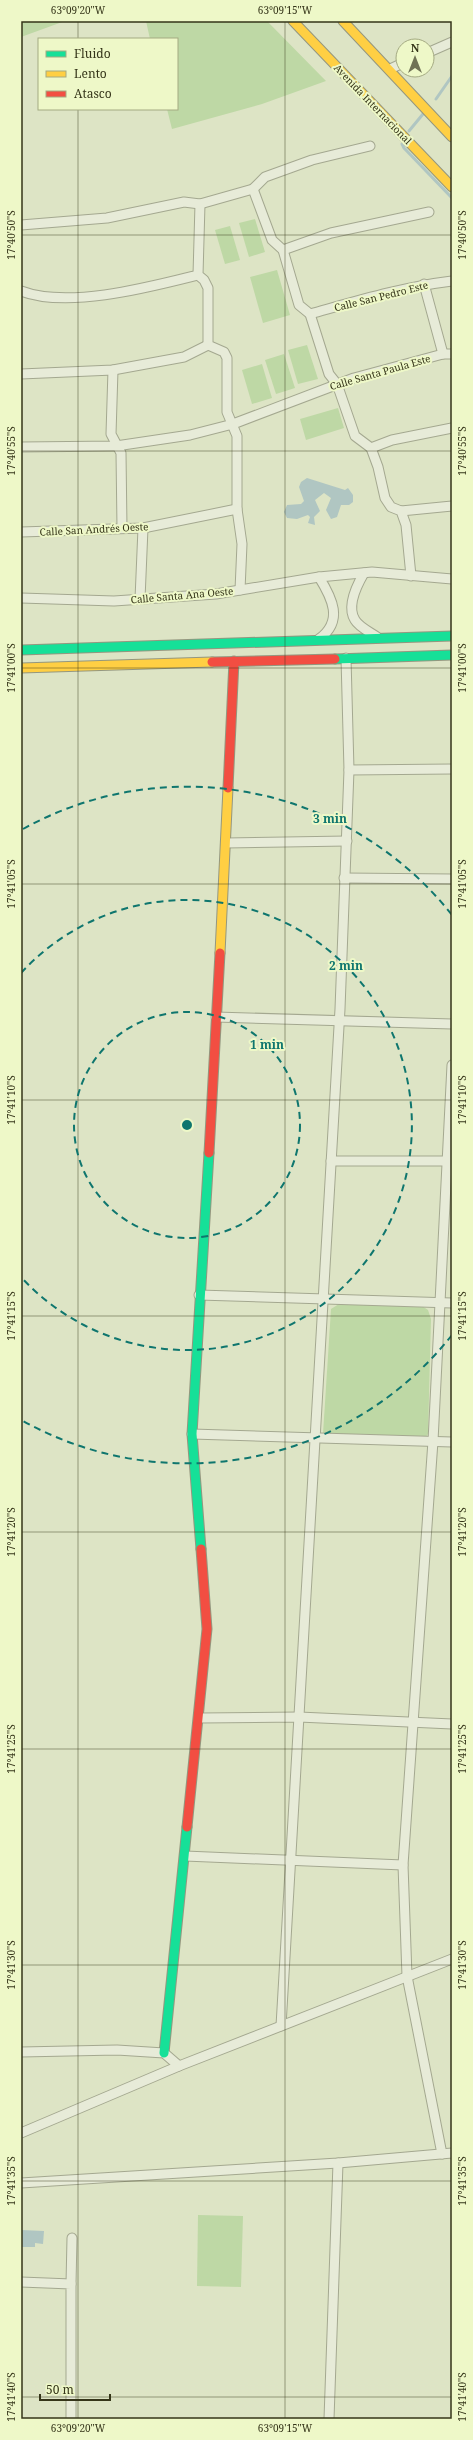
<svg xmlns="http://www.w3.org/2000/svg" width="473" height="2440" viewBox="0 0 473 2440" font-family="'Noto Serif',serif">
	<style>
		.green { fill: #bed8a5 }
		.water { fill: #b0c6c2 }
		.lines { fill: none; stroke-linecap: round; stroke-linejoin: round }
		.stream { stroke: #b0c6c2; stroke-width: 3 }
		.street-casing { stroke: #a4a890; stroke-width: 11 }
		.fast-casing { stroke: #94977f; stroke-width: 11 }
		.slow-casing { stroke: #94977f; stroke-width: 11 }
		.jam-casing { stroke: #94977f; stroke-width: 11 }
		.street { stroke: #e7ebd8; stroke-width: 9 }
		.fast { stroke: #16e098; stroke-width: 9 }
		.slow { stroke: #ffcf43; stroke-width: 9 }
		.jam { stroke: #f24e42; stroke-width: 9 }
		.ticks { fill: none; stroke: #353519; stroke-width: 1; stroke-opacity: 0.45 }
		.ring { fill: none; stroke: #0f766e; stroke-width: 2; stroke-dasharray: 7 5 }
		.labels { text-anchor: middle; stroke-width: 4; stroke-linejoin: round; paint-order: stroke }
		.street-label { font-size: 10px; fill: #353519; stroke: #eef8c8 }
		.centre { fill: #0f766e; stroke: #eef8c8; stroke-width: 2 }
		.ring-label { font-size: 12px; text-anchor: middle; font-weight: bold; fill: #0f766e; stroke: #eef8c8; stroke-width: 4; stroke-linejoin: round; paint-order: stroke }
		.neatline { fill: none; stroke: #353519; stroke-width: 1.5 }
		.ticks-label { font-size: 10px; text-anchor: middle; fill: #353519 }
	</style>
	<rect width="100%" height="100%" fill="#dde4c5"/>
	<!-- green -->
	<g class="green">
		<path d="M21 21H65L21 37Z"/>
		<path d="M146 21H267L326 81 262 104 172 129 167 109H177V39H150Z"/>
		<path d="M255 219 265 252 249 257 239 223Z"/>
		<path d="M230 226 240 260 225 264 215 230Z"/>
		<path d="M277 270 290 315 263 323 250 277Z"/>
		<path d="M307 345 318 379 298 384 288 350Z"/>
		<path d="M284 354 295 388 276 394 265 360Z"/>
		<path d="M262 364 272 398 252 404 242 370Z"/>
		<path d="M338 408 344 428 306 440 300 419Z"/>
		<path d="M339 1304 422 1306 428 1310 431 1319 428 1434 425 1438 323 1434 331 1309Z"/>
		<path d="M198 2215 243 2216 241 2287 197 2286Z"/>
	</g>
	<!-- water -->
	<g class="water">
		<path d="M307 478 345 490 348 488 353 495V502L349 505H341L337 517 331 519 326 510 331 498 324 493 315 500 320 511 314 517 315 525 308 523 310 517 308 515 297 519 287 518 284 512 287 505 301 504 304 501 299 487 301 482Z"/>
		<path d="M21 2230 44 2231 43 2244 35 2243V2247H21Z"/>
	</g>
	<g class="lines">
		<!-- stream -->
		<g class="stream">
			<path d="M436 99 452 76"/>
			<path d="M409 131 423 114"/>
			<path d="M402 144 404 148 452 198"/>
		</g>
		<!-- street casing -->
		<g class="street-casing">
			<g id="street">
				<path d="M427 53 452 42"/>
				<path d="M390 69 403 63"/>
				<path d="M253 189 272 240 283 250 299 305 310 314 329 374 337 384 355 436 371 448 378 467 385 498 391 507 401 511 406 525 411 576"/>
				<path d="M200 204 198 275 204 280 208 288V345L224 352 227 358V412L237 436V509L242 544 240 590"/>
				<path d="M21 225 107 218 184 202 200 204 253 189 265 177 312 160 370 146"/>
				<path d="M283 250 331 233 429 212"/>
				<path d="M424 284 443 354"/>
				<path d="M21 291C68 309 150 287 198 275"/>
				<path d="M310 314C357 301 403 287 452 281"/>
				<path d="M113 370 111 434 121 453 122 528"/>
				<path d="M21 374 113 370 184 357 208 345"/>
				<path d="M21 447 116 446 190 435 233 424 354 378 443 354H452"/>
				<path d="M371 448 392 440 452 428"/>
				<path d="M401 511 452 506"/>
				<path d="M21 532 143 528 237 509"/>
				<path d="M364 573C357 585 346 606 355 620 359 627 370 632 377 637"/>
				<path d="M319 577C332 598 344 621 319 639"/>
				<path d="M21 598 114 601 216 594 319 577 372 572 452 579"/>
				<path d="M140 599 143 528"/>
				<path d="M349 770 452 769"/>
				<path d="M226 843 347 841"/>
				<path d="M344 878 452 879"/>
				<path d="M216 1017 452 1024"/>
				<path d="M331 1161H451"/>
				<path d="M199 1295 452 1303"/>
				<path d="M192 1434 452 1442"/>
				<path d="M200 1718 299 1717 452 1724"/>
				<path d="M185 1856 403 1865"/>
				<path d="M281 2026 340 1009 349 770 346 658"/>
				<path d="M21 2052 117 2050 164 2053 179 2066"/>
				<path d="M21 2133 179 2066 452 1959"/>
				<path d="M442 2154 407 1976 403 1865 433 1441 452 1065"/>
				<path d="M21 2183 338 2163 452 2153"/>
				<path d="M21 2282 71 2284V2419"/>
				<path d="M71 2284 72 2238"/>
				<path d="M329 2419 338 2163"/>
			</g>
		</g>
		<!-- fast casing -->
		<g class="fast-casing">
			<g id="fast">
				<path d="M21 650 452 636"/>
				<path d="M335 659 452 655"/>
				<path d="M201 1549 192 1434 209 1153"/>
				<path d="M164 2053 187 1827"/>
			</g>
		</g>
		<!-- slow casing -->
		<g class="slow-casing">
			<g id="slow">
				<path d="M293 21 452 187"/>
				<path d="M343 21 452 137"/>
				<path d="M21 668 212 662"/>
				<path d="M220 953 228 788"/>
			</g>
		</g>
		<!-- jam casing -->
		<g class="jam-casing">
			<g id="jam">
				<path d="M212 662 335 659"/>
				<path d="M228 788 234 661"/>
				<path d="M209 1153 220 953"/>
				<path d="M187 1827 207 1629 201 1549"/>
			</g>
		</g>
		<!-- street -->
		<use href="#street" class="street"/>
		<!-- fast -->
		<use href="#fast" class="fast"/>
		<!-- slow -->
		<use href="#slow" class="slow"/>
		<!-- jam -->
		<use href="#jam" class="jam"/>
	</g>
	<!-- ticks -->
	<path class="ticks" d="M78 21V39M285 21V2419M78 109V2419M21 235H452M21 451H452M21 668H452M21 884H452M21 1100H452M21 1316H452M21 1532H452M21 1749H452M21 1965H452M21 2181H452M21 2397H452"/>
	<!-- distance rings -->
	<g class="ring">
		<circle cx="187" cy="1125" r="113"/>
		<path d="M21 973A225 225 0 1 1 21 1277"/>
		<path d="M452 1335A338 338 0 0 1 23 1421M23 829A338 338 0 0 1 452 915"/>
	</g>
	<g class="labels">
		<!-- street labels -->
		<g class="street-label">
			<text transform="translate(373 104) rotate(46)" y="4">Avenida Internacional</text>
			<text transform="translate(381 296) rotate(-14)" y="4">Calle San Pedro Este</text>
			<text transform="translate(380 372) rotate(-16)" y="4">Calle Santa Paula Este</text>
			<text transform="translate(94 529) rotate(-3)" y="4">Calle San Andrés Oeste</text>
			<text transform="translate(182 595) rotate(-5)" y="4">Calle Santa Ana Oeste</text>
		</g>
	</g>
	<circle cx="187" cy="1125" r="6" class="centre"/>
	<g class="ring-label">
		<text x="330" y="823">3 min</text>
		<text x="346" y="970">2 min</text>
		<text x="267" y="1049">1 min</text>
	</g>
	<!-- border -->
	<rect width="473" height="2440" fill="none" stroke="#eef8c8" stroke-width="44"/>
	<!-- legend -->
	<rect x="38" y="38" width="140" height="72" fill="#eef8c8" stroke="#a4aa82"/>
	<rect x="46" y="51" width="20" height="6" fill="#16e098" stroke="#a4aa82"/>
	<text x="74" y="58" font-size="12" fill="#353519">Fluido</text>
	<rect x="46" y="71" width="20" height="6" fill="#ffcf43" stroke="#a4aa82"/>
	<text x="74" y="78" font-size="12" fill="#353519">Lento</text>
	<rect x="46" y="91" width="20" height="6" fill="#f24e42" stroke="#a4aa82"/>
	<text x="74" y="98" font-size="12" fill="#353519">Atasco</text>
	<!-- north arrow -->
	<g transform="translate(415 58)"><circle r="19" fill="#eef8c8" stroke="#a4aa82"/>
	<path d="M0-3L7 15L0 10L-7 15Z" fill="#707255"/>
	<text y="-6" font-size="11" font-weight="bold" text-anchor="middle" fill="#353519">N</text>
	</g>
	<!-- scale -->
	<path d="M40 2394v6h70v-6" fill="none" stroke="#353519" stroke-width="2"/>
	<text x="46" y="2394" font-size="12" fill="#353519" stroke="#eef8c8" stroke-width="3" paint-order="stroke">50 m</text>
	<rect x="22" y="22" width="429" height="2396" class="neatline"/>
	<g class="ticks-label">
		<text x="78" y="14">63°09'20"W</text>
		<text x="285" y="14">63°09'15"W</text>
		<text transform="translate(11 235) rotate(-90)" y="4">17°40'50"S</text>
		<text transform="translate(462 235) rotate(-90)" y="4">17°40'50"S</text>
		<text transform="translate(11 451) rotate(-90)" y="4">17°40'55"S</text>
		<text transform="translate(462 451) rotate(-90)" y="4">17°40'55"S</text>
		<text transform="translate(11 668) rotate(-90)" y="4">17°41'00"S</text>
		<text transform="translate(462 668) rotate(-90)" y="4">17°41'00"S</text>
		<text transform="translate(11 884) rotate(-90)" y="4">17°41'05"S</text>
		<text transform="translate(462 884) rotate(-90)" y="4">17°41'05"S</text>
		<text transform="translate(11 1100) rotate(-90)" y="4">17°41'10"S</text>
		<text transform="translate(462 1100) rotate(-90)" y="4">17°41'10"S</text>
		<text transform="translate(11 1316) rotate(-90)" y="4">17°41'15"S</text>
		<text transform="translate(462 1316) rotate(-90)" y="4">17°41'15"S</text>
		<text transform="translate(11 1532) rotate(-90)" y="4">17°41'20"S</text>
		<text transform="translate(462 1532) rotate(-90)" y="4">17°41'20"S</text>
		<text transform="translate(11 1749) rotate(-90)" y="4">17°41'25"S</text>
		<text transform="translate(462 1749) rotate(-90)" y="4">17°41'25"S</text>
		<text transform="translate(11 1965) rotate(-90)" y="4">17°41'30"S</text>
		<text transform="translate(462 1965) rotate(-90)" y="4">17°41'30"S</text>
		<text transform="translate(11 2181) rotate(-90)" y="4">17°41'35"S</text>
		<text transform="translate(462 2181) rotate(-90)" y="4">17°41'35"S</text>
		<text transform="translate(11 2397) rotate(-90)" y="4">17°41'40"S</text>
		<text transform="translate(462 2397) rotate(-90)" y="4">17°41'40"S</text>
		<text x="78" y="2432">63°09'20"W</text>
		<text x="285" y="2432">63°09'15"W</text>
	</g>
</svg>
